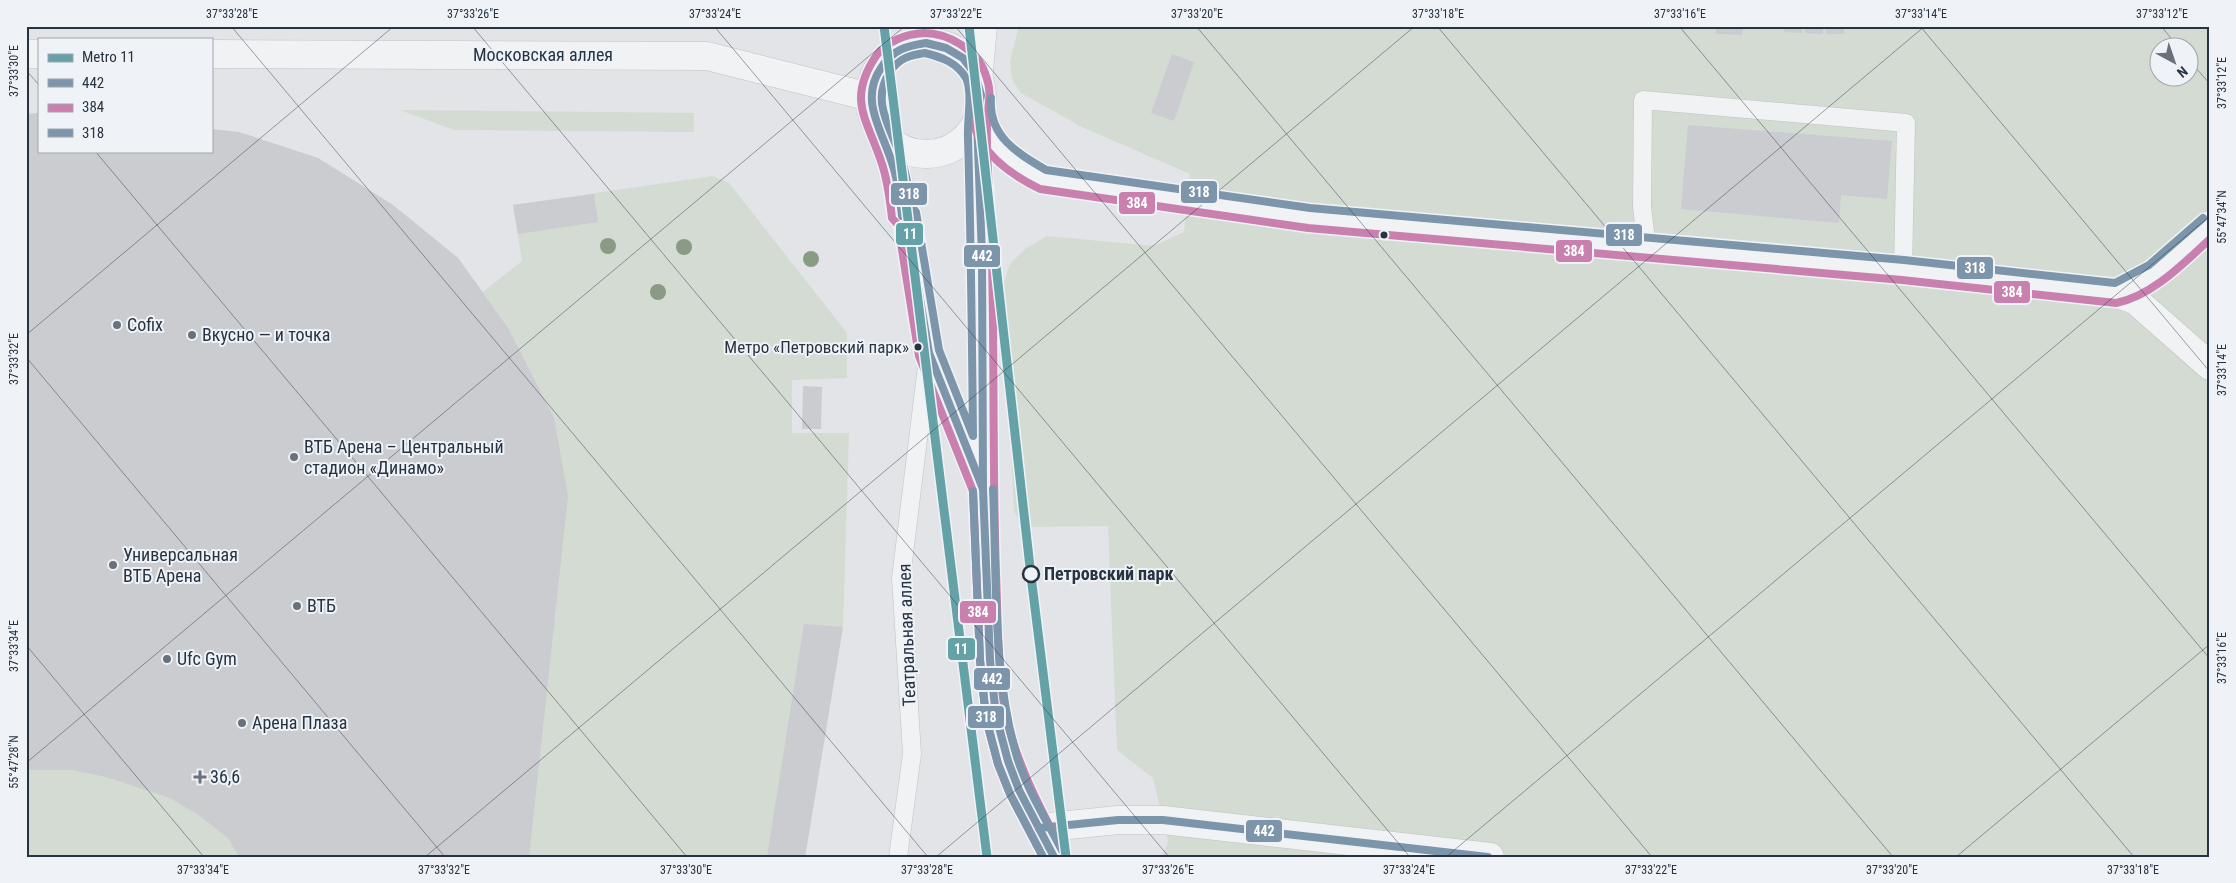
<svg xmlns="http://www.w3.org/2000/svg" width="2236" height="883" viewBox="0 0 2236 883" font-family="'Roboto Condensed',sans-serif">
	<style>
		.green { fill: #d3dbd2; fill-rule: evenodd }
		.building { fill: #cacccf }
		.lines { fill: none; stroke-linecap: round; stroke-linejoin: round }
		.service-casing { stroke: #c0c2c5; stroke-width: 19 }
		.minor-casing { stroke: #c0c2c5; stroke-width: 29 }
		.tertiary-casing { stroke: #c0c2c5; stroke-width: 29 }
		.service { stroke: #f1f2f4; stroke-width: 18 }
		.minor { stroke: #f1f2f4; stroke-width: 28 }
		.tertiary { stroke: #f1f2f4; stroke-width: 28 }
		.bus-1-casing { stroke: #eff3f7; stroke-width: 11 }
		.bus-2-casing { stroke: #eff3f7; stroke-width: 11 }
		.bus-3-casing { stroke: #eff3f7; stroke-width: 11 }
		.bus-1 { stroke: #7d95aa; stroke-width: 8 }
		.bus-2 { stroke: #c980ae; stroke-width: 8 }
		.bus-3 { stroke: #7d95aa; stroke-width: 8 }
		.metro-1-casing { stroke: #eff3f7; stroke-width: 12 }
		.metro-1 { stroke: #64a2a7; stroke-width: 9 }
		.tree { fill: #899a85 }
		.ticks { fill: none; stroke: #283341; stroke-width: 1; stroke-opacity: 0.45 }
		.bus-dot { fill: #283341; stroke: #eff3f7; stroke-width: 2 }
		.poi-dot { fill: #69717b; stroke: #eff3f7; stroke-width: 2 }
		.stop-dot { fill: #eff3f7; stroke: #283341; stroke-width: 2.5 }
		.labels { text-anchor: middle; stroke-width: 4; stroke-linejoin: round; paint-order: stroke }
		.bus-label { font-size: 17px; fill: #283341; stroke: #eff3f7; text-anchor: end }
		.street-label { font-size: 18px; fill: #283341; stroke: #eff3f7 }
		.poi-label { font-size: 18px; fill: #283341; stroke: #eff3f7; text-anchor: start }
		.stop-label { font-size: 18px; font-weight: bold; fill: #283341; stroke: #eff3f7; text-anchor: start }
		.line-badge { stroke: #eff3f7; stroke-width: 2 }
		.badge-label { font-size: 14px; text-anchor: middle; font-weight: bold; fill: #fff }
		.neatline { fill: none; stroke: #283341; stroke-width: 2 }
		.ticks-label { font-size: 12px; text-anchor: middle; fill: #283341 }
	</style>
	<rect width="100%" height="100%" fill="#e2e4e7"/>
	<!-- green -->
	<g class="green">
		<path d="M1019 26H2210V857H1162L1168 841 1153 778 1117 750 1108 526 1030 527 1018 518 1014 511 1003 286 1010 264 1025 249 1047 236 1154 246 1184 232 1190 174 1082 127 1021 93 1012 79 1010 61ZM2158 48H2188V78H2158Z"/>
		<path d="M400 110 694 113V132L454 130Z"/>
		<path d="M39 113V151H211V129L239 132 318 158 393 205 458 258 483 292 522 261 513 205 713 176 729 183 847 333V378L792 380V433H849L843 627 805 857H26V114Z"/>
	</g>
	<!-- building -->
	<g class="building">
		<path d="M1716 26H1743L1742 35 1716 34Z"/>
		<path d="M1784 26H1802V33L1784 32Z"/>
		<path d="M1805 26H1823V34L1805 33Z"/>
		<rect x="1826" y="26" width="18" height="8"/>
		<path d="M1172 54 1194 62 1174 121 1151 113Z"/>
		<path d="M39 113V151H211V129L239 132 318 158 393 205 458 258 508 328 554 418 568 496 529 857H239L228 838 200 816 170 798 106 777 72 770H26V114Z"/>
		<path d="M1688 125 1892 141 1887 199 1841 195 1839 223 1681 209Z"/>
		<path d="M594 194 598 222 518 234 513 205Z"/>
		<path d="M803 386 822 387 821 429H802Z"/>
		<path d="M804 624 843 627 805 857H767Z"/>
	</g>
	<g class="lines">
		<!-- service casing -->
		<g class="service-casing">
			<g id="service">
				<path d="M1647 249 1642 207 1643 100 1906 123 1903 270"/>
				<path d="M898 857 912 754 901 578 928 358"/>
			</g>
		</g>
		<!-- minor casing -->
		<g class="minor-casing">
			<g id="minor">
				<path d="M26 54H39"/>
				<path d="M211 54 707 56 870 97"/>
				<path d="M980 111C993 152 1007 159 1043 180L1309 218 1903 270 2116 293 2135 300 2210 366"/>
				<path d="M2116 293C2153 280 2182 252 2210 225"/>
				<path d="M1039 828 1118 820H1163L1490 857"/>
			</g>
		</g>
		<!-- tertiary casing -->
		<g class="tertiary-casing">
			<g id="tertiary">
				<circle cx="926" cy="98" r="56"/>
				<path d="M978 81 983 26"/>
				<path d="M977 119 982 257 983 489 990 660 996 716 1008 761 1019 790 1054 857"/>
				<path d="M879 130 898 181 902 216 906 215 929 353 977 473"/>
			</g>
		</g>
		<!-- service -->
		<use href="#service" class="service"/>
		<!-- minor -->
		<use href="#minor" class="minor"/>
		<!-- tertiary -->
		<use href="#tertiary" class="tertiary"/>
		<!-- bus-1 casing -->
		<g class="bus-1-casing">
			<g id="bus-1">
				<path d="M926 43 946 48 963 58 975 74 981 95 977 119 982 257 983 489 929 353 906 215 902 216C900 198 898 180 892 163 882 130 859 100 881 68 892 50 906 46 926 43Z"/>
				<path d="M983 489 990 660 996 716 1008 761 1019 790 1054 857"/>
				<path d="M1039 828 1118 820H1163L1488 857"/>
			</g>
		</g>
		<!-- bus-2 casing -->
		<g class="bus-2-casing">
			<g id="bus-2">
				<path d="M971 98C967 143 1003 171 1040 189L1308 228 1902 280 2116 303C2152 296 2184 263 2210 239"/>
				<path d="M1043 857 1010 794 998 764 986 719 980 660 973 491 919 356 898 225 892 218C890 200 888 182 882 164 868 120 846 101 876 56 887 41 906 34 924 33 948 33 977 50 985 73 993 94 988 101 987 122 986 154 989 188 991 221 995 338 992 455 996 573 998 620 997 669 1006 716 1017 765 1040 808 1063 852"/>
			</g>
		</g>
		<!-- bus-3 casing -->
		<g class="bus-3-casing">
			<g id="bus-3">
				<path d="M925 53C942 57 957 63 966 78 973 92 967 121 968 138 971 238 972 337 973 436L939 350 916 212 911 206C909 190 906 173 901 158 891 128 870 101 890 72 899 58 910 55 925 53Z"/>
				<path d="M991 98C988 136 1017 153 1046 170L1310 208 1904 260 2115 283 2149 265 2203 218"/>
				<path d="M993 489C997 575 992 674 1017 757 1027 790 1047 821 1063 852"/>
				<path d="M973 491 980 660 986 718 998 764 1010 794 1043 857"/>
			</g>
		</g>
		<!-- bus-1 -->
		<use href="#bus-1" class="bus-1"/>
		<!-- bus-2 -->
		<use href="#bus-2" class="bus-2"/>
		<!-- bus-3 -->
		<use href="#bus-3" class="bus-3"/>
		<!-- metro-1 casing -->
		<g class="metro-1-casing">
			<g id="metro-1">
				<path d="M884 26 987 857"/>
				<path d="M969 26 1031 576 1066 857"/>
			</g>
		</g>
		<!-- metro-1 -->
		<use href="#metro-1" class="metro-1"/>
	</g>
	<!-- trees -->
	<g class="tree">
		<circle cx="608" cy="246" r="8"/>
		<circle cx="684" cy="247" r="8"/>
		<circle cx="811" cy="259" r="8"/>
		<circle cx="658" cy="292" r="8"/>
	</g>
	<!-- ticks -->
	<path class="ticks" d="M231 26 928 857M472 26 1169 857M714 26 1410 857M955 26 1652 857M1196 26 1893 857M1437 26 2134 857M1679 26 2210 659M1920 26 2210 372M2161 26 2179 48M2188 59 2210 84M26 70 39 85M95 151 687 857M26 335 394 26M26 357 445 857M26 645 204 857M26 763 905 26M425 857 1415 26M936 857 1925 26M1446 857 2210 216M1956 857 2210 644"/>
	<!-- markers -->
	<g class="bus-dot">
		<circle cx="1384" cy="235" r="4.5"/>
		<circle cx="918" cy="347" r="4.5"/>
	</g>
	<g class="poi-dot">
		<circle cx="117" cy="325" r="5"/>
		<circle cx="192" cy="335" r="5"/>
		<circle cx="294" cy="457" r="5"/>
		<circle cx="113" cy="565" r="5"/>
		<circle cx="297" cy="606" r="5"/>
		<circle cx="167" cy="659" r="5"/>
		<circle cx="242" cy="723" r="5"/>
		<path d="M197.5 769.5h5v5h5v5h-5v5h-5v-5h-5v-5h5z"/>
	</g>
	<circle class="stop-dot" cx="1031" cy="574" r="8"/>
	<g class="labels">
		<!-- bus labels -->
		<g class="bus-label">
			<text x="909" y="353">Метро «Петровский парк»</text>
		</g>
		<!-- street labels -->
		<g class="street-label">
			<text x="543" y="61">Московская аллея</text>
			<text transform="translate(907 635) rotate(-92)" y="6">Театральная аллея</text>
		</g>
		<!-- poi labels -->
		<g class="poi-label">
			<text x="127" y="331">Cofix</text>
			<text x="202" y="341">Вкусно — и точка</text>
			<text x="304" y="453">ВТБ Арена – Центральный<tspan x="304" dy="21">стадион «Динамо»</tspan></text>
			<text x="123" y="561">Универсальная<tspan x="123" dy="21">ВТБ Арена</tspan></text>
			<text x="307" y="612">ВТБ</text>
			<text x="177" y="665">Ufc Gym</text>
			<text x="252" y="729">Арена Плаза</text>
			<text x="210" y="783">36,6</text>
		</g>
		<!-- stop labels -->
		<g class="stop-label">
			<text x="1044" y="580">Петровский парк</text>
		</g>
	</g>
	<g class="line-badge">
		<rect x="1180" y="180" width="38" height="24" rx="5" fill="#7d95aa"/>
		<rect x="890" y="182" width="38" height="24" rx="5" fill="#7d95aa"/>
		<rect x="1118" y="191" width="38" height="24" rx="5" fill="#c980ae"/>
		<rect x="895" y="222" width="29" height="24" rx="5" fill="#64a2a7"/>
		<rect x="1605" y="223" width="38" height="24" rx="5" fill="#7d95aa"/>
		<rect x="1555" y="239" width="38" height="24" rx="5" fill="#c980ae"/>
		<rect x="963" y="244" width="38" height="24" rx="5" fill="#7d95aa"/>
		<rect x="1956" y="256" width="38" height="24" rx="5" fill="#7d95aa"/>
		<rect x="1993" y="280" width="38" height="24" rx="5" fill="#c980ae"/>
		<rect x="959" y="600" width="38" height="24" rx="5" fill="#c980ae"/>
		<rect x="947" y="637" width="29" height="24" rx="5" fill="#64a2a7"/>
		<rect x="973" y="667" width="38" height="24" rx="5" fill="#7d95aa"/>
		<rect x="967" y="705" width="38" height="24" rx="5" fill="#7d95aa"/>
		<rect x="1245" y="819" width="38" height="24" rx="5" fill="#7d95aa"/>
	</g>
	<g class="badge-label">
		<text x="1199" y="197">318</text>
		<text x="909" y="199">318</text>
		<text x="1137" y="208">384</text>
		<text x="910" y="239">11</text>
		<text x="1624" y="240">318</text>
		<text x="1574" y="256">384</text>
		<text x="982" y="261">442</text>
		<text x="1975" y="273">318</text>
		<text x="2012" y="297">384</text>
		<text x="978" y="617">384</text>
		<text x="961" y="654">11</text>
		<text x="992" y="684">442</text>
		<text x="986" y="722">318</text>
		<text x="1264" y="836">442</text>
	</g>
	<!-- border -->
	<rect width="2236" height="883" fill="none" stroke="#eff3f7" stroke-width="55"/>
	<!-- legend -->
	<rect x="38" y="38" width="175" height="115" fill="#eff3f7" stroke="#9fa6ae"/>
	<rect x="48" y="54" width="25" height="8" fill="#64a2a7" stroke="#9fa6ae"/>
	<text x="82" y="62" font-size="15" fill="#283341">Metro 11</text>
	<rect x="48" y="79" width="25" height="8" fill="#7d95aa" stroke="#9fa6ae"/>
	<text x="82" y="88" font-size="15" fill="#283341">442</text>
	<rect x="48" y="104" width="25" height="8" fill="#c980ae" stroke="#9fa6ae"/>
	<text x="82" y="112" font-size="15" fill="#283341">384</text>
	<rect x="48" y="129" width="25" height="8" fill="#7d95aa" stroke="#9fa6ae"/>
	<text x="82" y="138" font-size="15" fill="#283341">318</text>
	<!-- north arrow -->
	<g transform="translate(2174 62) rotate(140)"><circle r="24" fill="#eff3f7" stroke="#9fa6ae"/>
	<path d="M0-4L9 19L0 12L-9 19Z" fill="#69717b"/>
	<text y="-8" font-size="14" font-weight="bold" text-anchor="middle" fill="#283341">N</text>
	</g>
	<rect x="28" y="28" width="2180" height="828" class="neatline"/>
	<g class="ticks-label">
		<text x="232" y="18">37°33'28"E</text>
		<text x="473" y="18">37°33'26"E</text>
		<text x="715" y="18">37°33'24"E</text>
		<text x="956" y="18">37°33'22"E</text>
		<text x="1197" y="18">37°33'20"E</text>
		<text x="1438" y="18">37°33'18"E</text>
		<text x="1680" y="18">37°33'16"E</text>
		<text x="1921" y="18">37°33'14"E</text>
		<text x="2162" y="18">37°33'12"E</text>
		<text transform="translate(14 71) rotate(-90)" y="4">37°33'30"E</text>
		<text transform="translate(2222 83) rotate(-90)" y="4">37°33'12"E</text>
		<text transform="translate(2222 217) rotate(-90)" y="4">55°47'34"N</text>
		<text transform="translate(14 359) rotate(-90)" y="4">37°33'32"E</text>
		<text transform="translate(2222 370) rotate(-90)" y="4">37°33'14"E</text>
		<text transform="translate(14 646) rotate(-90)" y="4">37°33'34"E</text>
		<text transform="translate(2222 658) rotate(-90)" y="4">37°33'16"E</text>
		<text transform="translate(14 762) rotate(-90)" y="4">55°47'28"N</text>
		<text x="203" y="874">37°33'34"E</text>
		<text x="444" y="874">37°33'32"E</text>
		<text x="686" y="874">37°33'30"E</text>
		<text x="927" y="874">37°33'28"E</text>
		<text x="1168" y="874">37°33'26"E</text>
		<text x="1409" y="874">37°33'24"E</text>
		<text x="1651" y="874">37°33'22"E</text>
		<text x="1892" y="874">37°33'20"E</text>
		<text x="2133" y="874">37°33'18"E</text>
	</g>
</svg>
